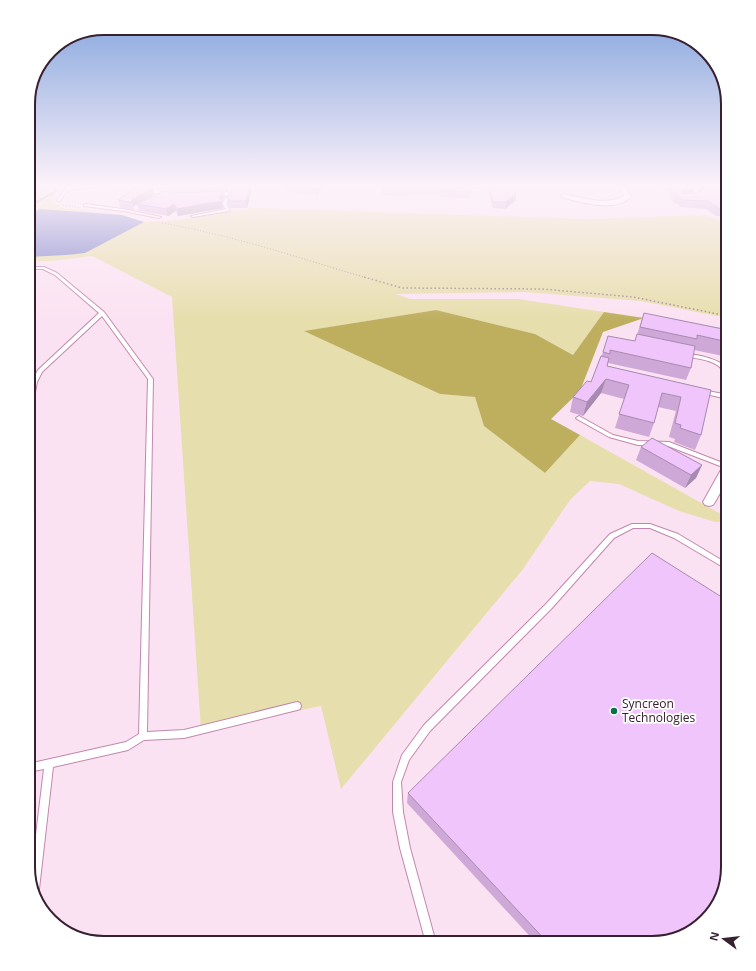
<svg xmlns="http://www.w3.org/2000/svg" width="756" height="971" viewBox="0 0 756 971" font-family="'Open Sans',sans-serif">
	<style>
		.green { fill: #e7dead }
		.forest { fill: #bdaf5e }
		.water { fill: #7f84ca }
		.lines { fill: none; stroke-linecap: round; stroke-linejoin: round }
		.stream { stroke: #7f84ca; stroke-width: 2 }
		.service-casing { stroke: #c188ae; stroke-width: 2 }
		.minor-casing { stroke: #c188ae; stroke-width: 2 }
		.path-far1 { stroke: #a28999; stroke-width: 1; stroke-dasharray: 1 2; stroke-linecap: butt }
		.path { stroke: #a28999; stroke-width: 1.5; stroke-dasharray: 1.5 2.5; stroke-linecap: butt }
		.service { fill: #fff; fill-rule: evenodd }
		.minor { fill: #fff; fill-rule: evenodd }
		.wall { fill: #cea9d8 }
		.shaded-wall { fill: #a88ab0 }
		.building { fill: #f0c5fb; stroke: #a88ab0 }
		.poi-dot { fill: #087148; stroke: #fff; stroke-width: 1.5 }
		.labels { text-anchor: middle; stroke-width: 3.5; stroke-linejoin: round; paint-order: stroke }
		.near-poi-label { font-size: 12px; fill: #372030; stroke: #fff; text-anchor: start }
		.rim { fill: none; stroke: #372030; stroke-width: 2 }
	</style>
	<rect width="100%" height="100%" fill="#fbe2f2"/>
	<!-- green -->
	<path class="green" d="M32 185H65L58 192 53 201 63 208 122 215 144 222 179 220 253 208 589 219 706 215 728 224V318L641 301 524 292 396 294 410 299H518L604 312 573 355 535 334 436 310 305 331 440 394 475 397 484 426 545 473 580 435 728 518V521L715 522 679 511 619 484 590 481 570 500 523 569 341 789 321 706 201 730 172 297 92 256 51 261H28V199L33 189Z"/>
	<!-- forest -->
	<path class="forest" d="M436 310 535 334 573 355 604 312 644 318 603 332 580 391 551 419 580 435 545 473 484 426 475 397 440 394 304 331Z"/>
	<!-- water -->
	<path class="water" d="M40 209 122 215 144 222 85 253 66 255 28 257 33 233V212Z"/>
	<g class="lines">
		<!-- stream -->
		<path class="stream" d="M28 207 56 191 55 187 58 185"/>
		<!-- service casing -->
		<g class="service-casing">
			<g id="service">
				<path d="M68 187 71 188 66 192 60 201H58L57 200 64 190Z"/>
				<path d="M229 193 232 194 226 204 230 210 229 211 193 217 191 216 226 209 222 204Z"/>
				<path d="M85 204 123 209 161 217 159 218 123 211 84 206V204Z"/>
				<path d="M28 267H44L57 273 104 312 153 379 147 732 184 730 297 702 300 703 301 706 300 709 297 710 184 738 144 740 128 750 53 767 39 889 37 892 36 893 31 876 44 769 28 772V764L126 742 139 734 148 379 102 316 42 372 37 382 31 412 28 414C28 396 29 385 38 370L99 313 55 275 43 269H28Z"/>
				<path d="M684 354C695 354 725 359 728 372 728 374 728 376 728 378H726C725 375 724 372 722 369 713 359 697 359 684 356Z"/>
				<path d="M703 390 728 395V399L701 393V391Z"/>
				<path d="M579 416 613 435 638 441 669 442 728 465V469L668 446 638 445 609 437 577 419 576 418Z"/>
				<path d="M632 524H650L678 534 728 564V570L674 538 650 528H633L614 538 552 608 430 731 409 760 401 782 403 812 410 848 436 943H426L400 848 393 812V782L402 755 424 725 546 604 610 534Z"/>
			</g>
		</g>
		<!-- minor casing -->
		<g class="minor-casing">
			<g id="minor">
				<path d="M64 185H108L69 190Z"/>
				<path d="M126 185H139L178 196 175 198Z"/>
				<path d="M231 185H237L232 195 207 196 204 194 207 192H228Z"/>
				<path d="M450 185H481V186L478 188H453Z"/>
				<path d="M619 185H625L631 197C617 210 593 205 576 201 571 199 565 199 561 196L564 194C584 198 605 206 624 196Z"/>
				<path d="M694 185H701L696 190 698 192 697 193H693L689 190Z"/>
				<path d="M728 464V479L715 502 713 505 709 506 705 505 703 502 722 468 724 465Z"/>
			</g>
		</g>
		<!-- path-far1 -->
		<g class="path-far1">
			<path d="M39 185V191L35 194 39 198 51 201"/>
			<path d="M63 205 80 208"/>
			<path d="M162 223C232 235 299 258 367 278"/>
		</g>
		<!-- path -->
		<path class="path" d="M364 277 402 288 542 289 633 297 728 316"/>
		<!-- service -->
		<use href="#service" class="service"/>
		<!-- minor -->
		<use href="#minor" class="minor"/>
	</g>
	<!-- wall -->
	<g class="wall">
		<path d="M150 185H229L227 191 175 192 150 186Z"/>
		<path d="M235 185H251L252 187 247 208H230L228 204 227 197Z"/>
		<path d="M277 185H327L317 195 291 192Z"/>
		<path d="M382 185H469L471 192 470 198 440 197V195L410 194V195L401 196 381 195Z"/>
		<path d="M486 185H504L516 200 505 209 493 208Z"/>
		<path d="M658 185H692L694 193H698L702 185 728 186V216H716L706 209 680 207 679 205 673 202 668 192Z"/>
		<path d="M153 188 154 194 140 203 174 193 224 198 222 201 223 208 178 216 176 211 168 216 139 211 137 204 133 207 134 210 120 207 118 200Z"/>
		<path d="M644 313 728 330V357L694 350 691 368 686 380 608 363 607 366 711 390 701 435 695 450 674 442 675 439 669 437 676 411 658 407 654 423 649 437 615 428 624 399 601 393 583 416 570 412 573 397 591 382 603 352 635 341Z"/>
		<path d="M641 447 702 465 696 478 685 488 636 460Z"/>
		<path d="M408 793 653 943H536L407 803Z"/>
	</g>
	<!-- shaded-wall -->
	<g class="shaded-wall">
		<path d="M226 185H229L227 191Z"/>
		<path d="M250 185H251L252 187 247 208 246 201Z"/>
		<path d="M319 185H327L317 195V188Z"/>
		<path d="M153 188 154 194 134 206 133 207 132 203 131 201 133 199Z"/>
		<path d="M695 188 693 196 681 198 682 192 683 190Z"/>
		<path d="M223 191 224 198 222 201 223 208 178 216 177 209Z"/>
		<path d="M516 193V200L505 209 506 202Z"/>
		<path d="M174 204 176 211 168 216 166 209Z"/>
		<path d="M606 379 601 393 583 416 587 402Z"/>
		<path d="M702 465 696 478 685 488 691 475Z"/>
	</g>
	<!-- building -->
	<g class="building">
		<path d="M140 185H144L153 188 133 199 131 201 132 203 118 200Z"/>
		<path d="M235 185H250L246 201H229L227 197Z"/>
		<path d="M293 185H319L317 188Z"/>
		<path d="M382 185H469L471 192 440 190V188L411 187V188L401 189H381Z"/>
		<path d="M489 185 514 186 516 193 506 202H493Z"/>
		<path d="M671 185H692L695 188 683 190 682 192 683 194 698 193 703 189 702 185 728 186V208L719 209 708 201 682 200 681 198 675 194Z"/>
		<path d="M164 191 174 193 223 191 219 197 222 201 177 209 174 204 166 209 137 204Z"/>
		<path d="M644 313 728 330V342L697 335V339L640 327Z"/>
		<path d="M637 334 695 346 691 368 610 350V354L603 352 608 336 635 341Z"/>
		<path d="M601 356 609 358 607 366 711 390 701 435 680 428 681 425 675 423 681 397 662 393 654 423 619 414 629 385 606 379 587 402 573 397 587 381 591 382Z"/>
		<path d="M652 438 702 465 691 475 641 447Z"/>
		<path d="M652 553 728 601V868L718 905 694 930 653 943H548L408 793Z"/>
	</g>
	<!-- sky -->
	<linearGradient id="sky" x2="0" y2="1"><stop stop-color="#7ea1dc"/><stop offset="0.58" stop-color="#fdf2f9"/><stop offset="1" stop-color="#fdf2f9" stop-opacity="0"/></linearGradient>
	<rect width="756" height="321" fill="url(#sky)"/>
	<!-- markers -->
	<circle class="poi-dot" cx="614" cy="711" r="4"/>
	<g class="labels">
		<!-- near-poi labels -->
		<g class="near-poi-label">
			<text x="622" y="708">Syncreon<tspan x="622" dy="14">Technologies</tspan></text>
		</g>
	</g>
	<!-- crop -->
	<path d="M0 0H756V971H0ZM104 35H652A69 69 0 0 1 721 104V867A69 69 0 0 1 652 936H104A69 69 0 0 1 35 867V104A69 69 0 0 1 104 35Z" fill="#fff" fill-rule="evenodd"/>
	<path class="rim" d="M104 35H652A69 69 0 0 1 721 104V867A69 69 0 0 1 652 936H104A69 69 0 0 1 35 867V104A69 69 0 0 1 104 35Z"/>
	<!-- north arrow -->
	<g transform="translate(724 939) rotate(285)" stroke="#ffffff" stroke-width="3" paint-order="stroke">
	<path d="M0-3L7 15L0 10L-7 15Z" fill="#372030"/>
	<text y="-6" font-size="11" font-weight="bold" text-anchor="middle" fill="#372030">N</text>
	</g>
</svg>
